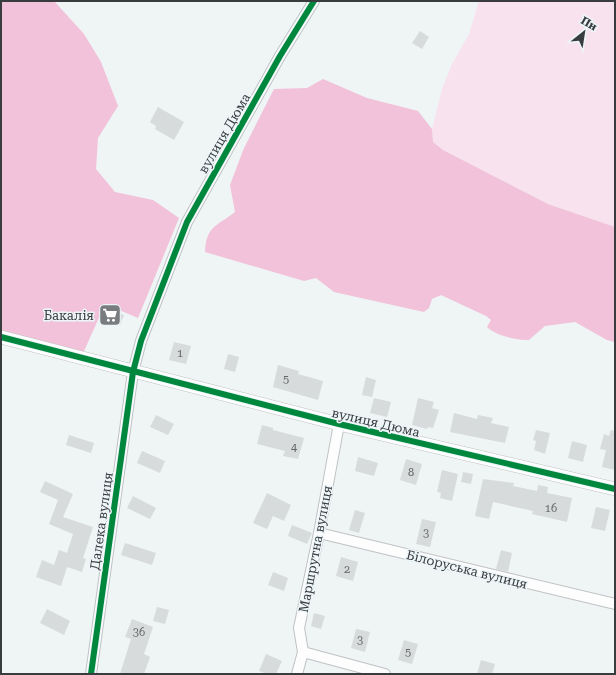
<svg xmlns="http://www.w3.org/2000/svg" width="616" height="675" viewBox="0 0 616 675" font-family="'Roboto Serif',serif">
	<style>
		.green { fill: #f7e2ed }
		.forest { fill: #f1c2da }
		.building { fill: #d7dbdc }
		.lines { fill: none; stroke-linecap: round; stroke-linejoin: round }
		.minor-casing { stroke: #bfc2c3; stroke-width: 12 }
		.tertiary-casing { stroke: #bfc2c3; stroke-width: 14 }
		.minor { stroke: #fdfdfe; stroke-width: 10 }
		.tertiary { stroke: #fdfdfe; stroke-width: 13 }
		.cycleway-casing { stroke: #ecf5f8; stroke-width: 8 }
		.cycleway { stroke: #00873e; stroke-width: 6 }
		.labels { text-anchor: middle; stroke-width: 3; stroke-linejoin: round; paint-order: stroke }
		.number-label { font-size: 11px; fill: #626667 }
		.street-label { font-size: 13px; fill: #393c3e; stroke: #ecf5f8 }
		.poi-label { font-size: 13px; fill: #393c3e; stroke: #ecf5f8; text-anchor: end }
	</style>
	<rect width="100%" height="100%" fill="#eff4f5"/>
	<!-- green -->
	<path class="green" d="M479 1H615V227L548 204 443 150 433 142 432 129 442 89 451 66 469 34Z"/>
	<!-- forest -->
	<g class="forest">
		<path d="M1 1H54L84 34 101 62 118 106 98 138 96 169 115 192 153 200 179 218 138 318 105 304 81 358 1 337Z"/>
		<path d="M323 79 367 98 418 111 432 129 433 142 443 150 548 204 615 227V342L607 340 575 322 545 326 529 340C517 340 496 336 487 327L491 320 486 316 441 295 432 299 429 308 424 312 334 292 316 278 304 281 205 252C206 226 217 226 235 212L230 185 244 148 274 89 307 88Z"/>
	</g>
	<!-- building -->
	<g class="building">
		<path d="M420 31 429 37 422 49 412 43Z"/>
		<path d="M158 107 184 122 174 140 155 129 156 126 150 122Z"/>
		<path d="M108 308 124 315 120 325 104 318Z"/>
		<path d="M174 342 191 346 186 364 169 360Z"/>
		<path d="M228 354 239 357 235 372 224 369Z"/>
		<path d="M278 365 299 371 298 374 323 381 318 400 273 387Z"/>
		<path d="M366 377 376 380 372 397 362 395Z"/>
		<path d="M374 398 391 402 387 417 370 413Z"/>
		<path d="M418 398 434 402 432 408 439 410 433 428 428 427 427 429 412 425Z"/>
		<path d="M454 413 477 419 478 415 493 418 491 423 509 427 505 443 450 432Z"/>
		<path d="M156 415 174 424 168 435 150 427Z"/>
		<path d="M262 425 273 428V430L304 438 298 459 283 456 285 451 257 444Z"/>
		<path d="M536 430 550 433 545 454 534 450 536 441 533 440Z"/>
		<path d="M611 430 615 431V470L602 467 606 450 600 449 604 434 609 436Z"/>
		<path d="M69 435 94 443 91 453 66 445Z"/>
		<path d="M572 441 587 445 583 462 568 458Z"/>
		<path d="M142 451 165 461 160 473 137 463Z"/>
		<path d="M358 457 378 463 374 476 355 471Z"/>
		<path d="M406 459 422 464 416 485 400 480Z"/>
		<path d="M442 470 458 474 452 501 440 498 441 493 437 492Z"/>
		<path d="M463 472 473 474 471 484 461 482Z"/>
		<path d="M483 479 514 483 513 486 537 491 538 485 548 487 547 493 572 498 567 522 532 514 533 511 493 502 489 519 475 516Z"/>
		<path d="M45 481 73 494 63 517 93 527 83 558 86 559 82 572 67 567 61 586 36 577 42 560 54 565 59 550 67 553 73 534 49 524 58 500 40 492Z"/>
		<path d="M267 493 291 505 284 521 273 516 267 529 253 523Z"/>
		<path d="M133 496 156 508 150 519 127 508Z"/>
		<path d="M596 507 610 510 605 531 591 528Z"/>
		<path d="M355 510 365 513 359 533 349 530Z"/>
		<path d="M422 519 436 522 430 547 416 544Z"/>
		<path d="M292 525 312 533 307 544 288 536Z"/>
		<path d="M125 543 156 553 152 565 121 555Z"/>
		<path d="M501 550 512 553 508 572 496 569Z"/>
		<path d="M341 557 358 562 353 581 336 576Z"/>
		<path d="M273 572 288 578 284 591 268 585Z"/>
		<path d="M157 607 169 610 165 624 153 621Z"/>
		<path d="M47 609 70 621 64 635 40 623Z"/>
		<path d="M314 613 325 616 321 629 311 626Z"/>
		<path d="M132 619 153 627 144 654 150 657 144 674H120L131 639 125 637Z"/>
		<path d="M356 629 370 632 365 652 351 648Z"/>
		<path d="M404 640 418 644 412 664 398 660Z"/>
		<path d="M266 654 282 661 276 674H267L259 671Z"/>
		<path d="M481 660 495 664 492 674H477Z"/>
	</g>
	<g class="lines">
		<!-- minor casing -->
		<g class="minor-casing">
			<g id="minor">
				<path d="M319 533 615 604"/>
				<path d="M303 652 385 674"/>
				<path d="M91 674 133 372 141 341 187 222 280 56 314 1"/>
				<path d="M297 674 303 652 299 628 319 533 339 424"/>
			</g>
		</g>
		<!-- tertiary casing -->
		<g class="tertiary-casing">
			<path id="tertiary" d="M1 337 339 424 615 489"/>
		</g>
		<!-- minor -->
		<use href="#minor" class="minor"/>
		<!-- tertiary -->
		<use href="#tertiary" class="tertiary"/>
		<!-- cycleway casing -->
		<g class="cycleway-casing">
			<g id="cycleway">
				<path d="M1 337 339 424 615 489"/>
				<path d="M91 674 133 372 141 341 187 222 280 56 314 1"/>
			</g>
		</g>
		<!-- cycleway -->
		<use href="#cycleway" class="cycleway"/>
	</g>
	<!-- icons -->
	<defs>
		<g id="supermarket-square" transform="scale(1.15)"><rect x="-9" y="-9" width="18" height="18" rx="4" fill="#797c7e" stroke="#ecf5f8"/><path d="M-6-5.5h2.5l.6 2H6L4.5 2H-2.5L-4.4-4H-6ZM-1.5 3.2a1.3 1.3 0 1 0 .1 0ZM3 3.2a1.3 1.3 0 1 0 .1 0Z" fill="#fff"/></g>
	</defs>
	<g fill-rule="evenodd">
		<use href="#supermarket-square" x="110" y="315"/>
	</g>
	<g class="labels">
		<!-- number labels -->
		<g class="number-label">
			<text x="180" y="357">1</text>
			<text x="286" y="383">5</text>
			<text x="294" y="451">4</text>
			<text x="411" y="476">8</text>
			<text x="551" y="512">16</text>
			<text x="426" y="537">3</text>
			<text x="347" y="573">2</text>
			<text x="139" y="636">36</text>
			<text x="360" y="644">3</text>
			<text x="408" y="656">5</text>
		</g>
		<!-- street labels -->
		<g class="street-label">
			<text transform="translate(224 133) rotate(-60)" y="5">вулиця Дюма</text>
			<text transform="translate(376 422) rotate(13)" y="5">вулиця Дюма</text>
			<text transform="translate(101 521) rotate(-82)" y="5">Далека вулиця</text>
			<text transform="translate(315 549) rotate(-79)" y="5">Маршрутна вулиця</text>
			<text transform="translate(467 569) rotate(14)" y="5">Білоруська вулиця</text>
		</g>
		<!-- poi labels -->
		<g class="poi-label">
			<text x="94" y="320">Бакалія</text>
		</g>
	</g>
	<!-- border -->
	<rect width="616" height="675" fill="none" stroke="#393c3e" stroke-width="4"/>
	<!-- north arrow -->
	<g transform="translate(584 32) rotate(30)" stroke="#ecf5f8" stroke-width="3" paint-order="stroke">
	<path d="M0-3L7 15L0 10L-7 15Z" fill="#393c3e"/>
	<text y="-6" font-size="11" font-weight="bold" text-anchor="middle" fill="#393c3e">Пн</text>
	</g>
</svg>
